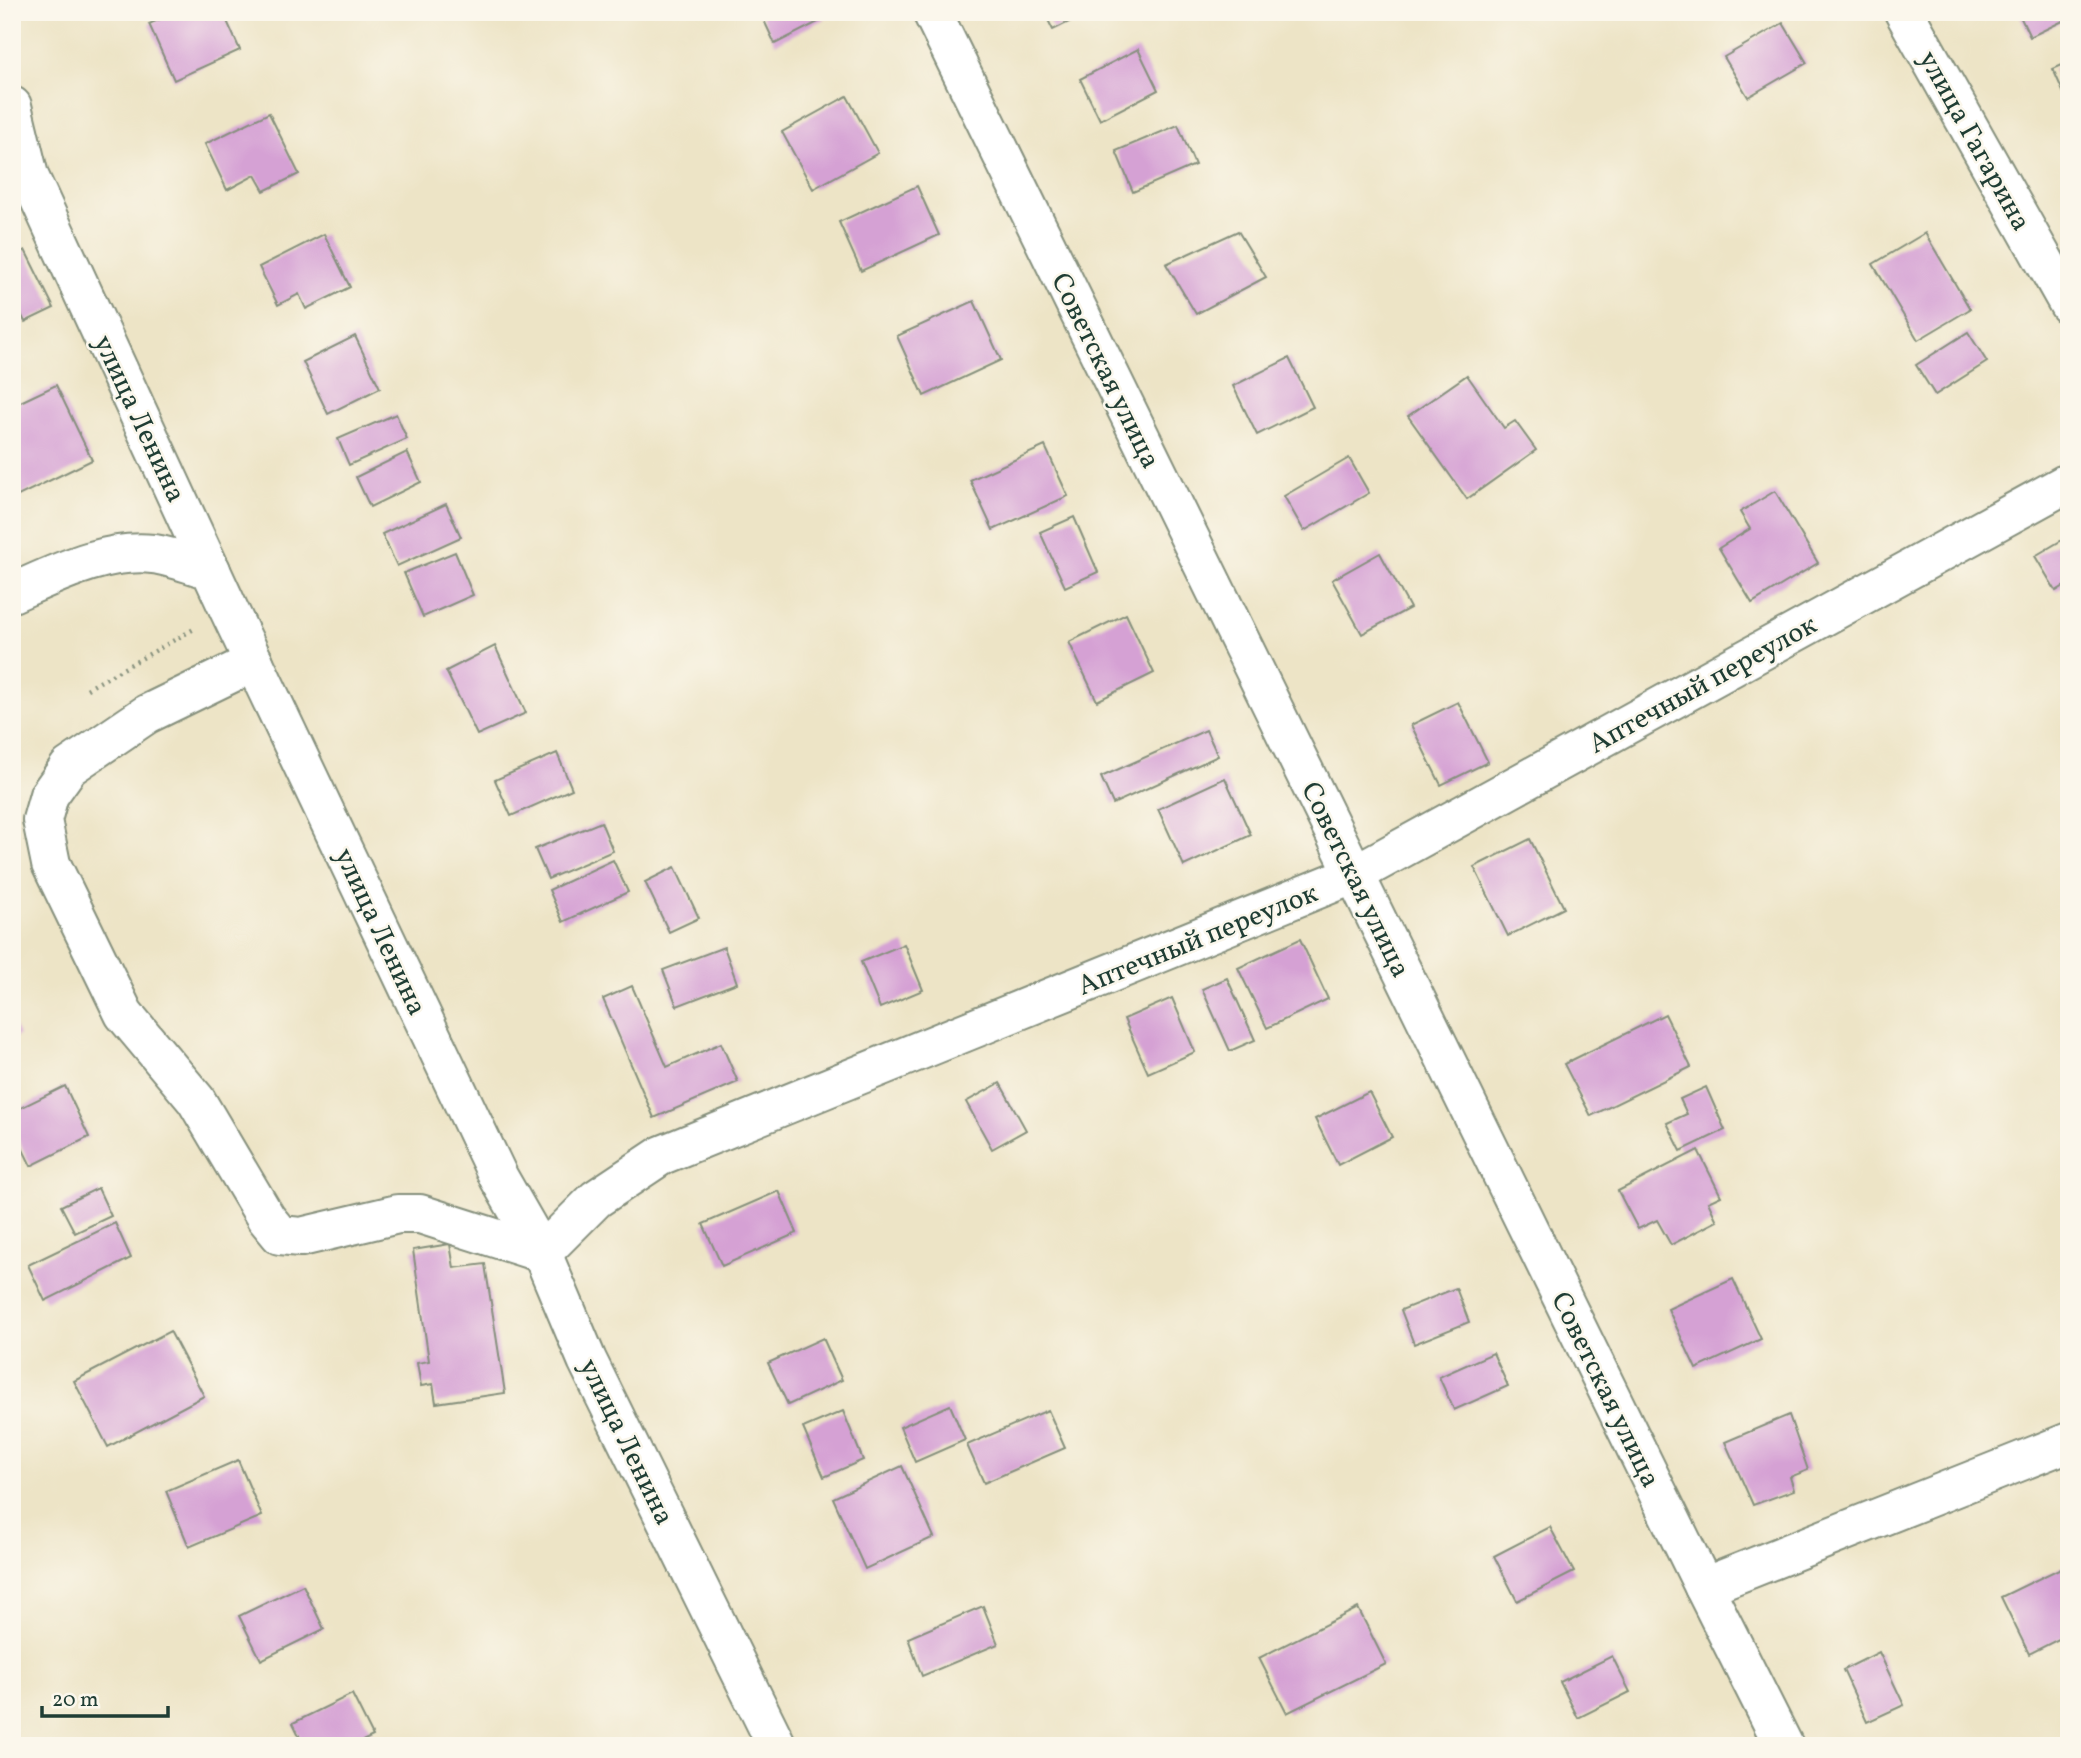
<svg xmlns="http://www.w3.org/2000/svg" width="2081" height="1758" viewBox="0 0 2081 1758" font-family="Vollkorn,serif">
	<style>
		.building { fill: #d5a1d4 }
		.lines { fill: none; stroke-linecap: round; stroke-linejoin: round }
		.minor-casing { stroke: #86907d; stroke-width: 42 }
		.path { stroke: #86907d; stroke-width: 4.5; stroke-dasharray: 2 5; stroke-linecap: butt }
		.minor { stroke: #fff; stroke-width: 38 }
		.labels { text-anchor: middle; stroke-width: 5; stroke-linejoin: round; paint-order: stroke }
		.street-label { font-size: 28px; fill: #1f3d34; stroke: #fbf7ec }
	</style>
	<rect width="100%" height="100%" fill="#fbf7ec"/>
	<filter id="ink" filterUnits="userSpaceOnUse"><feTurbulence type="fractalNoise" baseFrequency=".0143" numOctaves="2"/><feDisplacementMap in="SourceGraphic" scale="14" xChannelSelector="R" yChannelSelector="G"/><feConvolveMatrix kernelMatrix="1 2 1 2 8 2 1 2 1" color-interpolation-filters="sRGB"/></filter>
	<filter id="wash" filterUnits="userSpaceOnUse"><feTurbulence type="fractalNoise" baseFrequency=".00686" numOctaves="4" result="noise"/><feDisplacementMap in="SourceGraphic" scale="28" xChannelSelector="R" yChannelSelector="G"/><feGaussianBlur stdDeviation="1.57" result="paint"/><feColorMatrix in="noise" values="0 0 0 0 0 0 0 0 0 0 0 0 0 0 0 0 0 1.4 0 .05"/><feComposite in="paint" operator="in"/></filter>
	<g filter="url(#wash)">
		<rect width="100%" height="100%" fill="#ede4c6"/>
		<g id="blocks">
			<!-- building -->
			<g class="building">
				<path d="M176 12H223L240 50 174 80 149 24Z"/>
				<path d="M760 12H821L824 19 775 44Z"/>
				<path d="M1044 12H1089L1053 30Z"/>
				<path d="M2018 12H2069V18L2030 37Z"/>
				<path d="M1783 23 1807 63 1748 97 1724 57Z"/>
				<path d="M1138 49 1158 90 1100 120 1080 79Z"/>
				<path d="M2069 62V105L2053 69Z"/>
				<path d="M847 96 878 153 813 189 782 132Z"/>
				<path d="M269 113 299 174 264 191 255 175 227 190 205 144Z"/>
				<path d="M1178 125 1195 165 1133 192 1116 151Z"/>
				<path d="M917 186 939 235 861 271 839 222Z"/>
				<path d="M1238 231 1266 277 1196 314 1166 264Z"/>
				<path d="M1925 233 1970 309 1918 340 1873 264Z"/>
				<path d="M324 234 350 287 306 309 299 294 278 305 259 267Z"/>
				<path d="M25 250 54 308 25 322 12 296V257Z"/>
				<path d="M974 301 1001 360 924 396 897 336Z"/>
				<path d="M1968 332 1987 362 1935 395 1916 365Z"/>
				<path d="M355 336 380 388 328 414 303 362Z"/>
				<path d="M1289 358 1313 407 1257 435 1233 386Z"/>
				<path d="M1467 375 1504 428 1515 421 1536 450 1467 499 1408 416Z"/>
				<path d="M56 385 92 460 12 499V406Z"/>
				<path d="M396 414 407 439 349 465 338 439Z"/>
				<path d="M1045 446 1068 496 993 530 970 480Z"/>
				<path d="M407 452 421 482 370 507 356 477Z"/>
				<path d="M1349 458 1369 493 1304 531 1284 496Z"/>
				<path d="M1775 491 1818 563 1752 603 1719 548 1750 529 1740 512Z"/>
				<path d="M446 504 461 537 397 566 382 534Z"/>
				<path d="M1074 517 1098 572 1065 587 1040 532Z"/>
				<path d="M2069 536V583L2056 591 2035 556Z"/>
				<path d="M455 552 473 595 423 617 404 573Z"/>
				<path d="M1380 553 1410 608 1362 634 1332 580Z"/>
				<path d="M1126 614 1154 673 1097 701 1069 642Z"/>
				<path d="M495 646 526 713 477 735 446 671Z"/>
				<path d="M1458 702 1488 762 1441 785 1411 725Z"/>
				<path d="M1206 730 1218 756 1113 804 1101 777Z"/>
				<path d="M557 753 572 789 511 816 495 780Z"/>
				<path d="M1225 778 1251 835 1184 866 1158 809Z"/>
				<path d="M601 822 613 851 548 879 535 849Z"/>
				<path d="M1530 839 1564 908 1508 936 1474 867Z"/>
				<path d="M613 860 628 892 563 922 549 890Z"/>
				<path d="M675 867 699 918 669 932 645 882Z"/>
				<path d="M1300 939 1328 999 1267 1028 1238 968Z"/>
				<path d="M904 944 923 990 880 1008 861 962Z"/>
				<path d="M724 947 737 983 677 1006 663 970Z"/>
				<path d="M1227 978 1255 1040 1230 1051 1202 989Z"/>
				<path d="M632 986 667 1067 721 1043 738 1082 654 1118 603 999Z"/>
				<path d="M1172 998 1195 1052 1148 1073 1124 1019Z"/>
				<path d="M1665 1014 1691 1067 1591 1116 1564 1064Z"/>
				<path d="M12 1021 19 1035 12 1039Z"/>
				<path d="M1000 1083 1026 1130 992 1149 966 1102Z"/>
				<path d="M65 1086 89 1137 31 1166 12 1127V1112Z"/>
				<path d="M1706 1087 1725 1130 1681 1151 1667 1123 1687 1114 1680 1099Z"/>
				<path d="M1369 1092 1392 1137 1338 1165 1315 1119Z"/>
				<path d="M1698 1150 1721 1196 1708 1202 1717 1221 1671 1245 1657 1220 1638 1229 1618 1191Z"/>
				<path d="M98 1188 111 1216 75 1233 61 1206Z"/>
				<path d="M779 1191 797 1233 722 1266 703 1224Z"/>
				<path d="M115 1223 131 1258 45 1301 28 1265Z"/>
				<path d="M450 1244 454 1268 485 1264 505 1393 436 1403 433 1384 421 1386 417 1363 429 1361 413 1250Z"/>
				<path d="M1733 1279 1761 1339 1696 1369 1668 1309Z"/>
				<path d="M1456 1288 1469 1322 1414 1344 1401 1310Z"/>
				<path d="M170 1331 204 1396 108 1447 74 1381Z"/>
				<path d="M823 1338 842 1380 788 1405 768 1363Z"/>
				<path d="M1493 1353 1508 1386 1454 1410 1439 1377Z"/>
				<path d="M950 1405 965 1440 915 1462 900 1427Z"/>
				<path d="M1048 1410 1065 1448 984 1483 967 1445Z"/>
				<path d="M843 1411 863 1460 824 1477 803 1428Z"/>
				<path d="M1789 1415 1808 1470 1790 1477 1794 1490 1753 1505 1725 1442Z"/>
				<path d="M238 1460 262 1516 189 1547 166 1491Z"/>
				<path d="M902 1466 934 1537 865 1569 833 1498Z"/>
				<path d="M1550 1527 1574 1572 1517 1601 1494 1556Z"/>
				<path d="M2069 1564V1634L2029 1654 2001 1597Z"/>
				<path d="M303 1585 324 1629 261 1660 239 1616Z"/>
				<path d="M983 1606 998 1644 922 1676 908 1638Z"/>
				<path d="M1358 1608 1386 1664 1287 1713 1259 1658Z"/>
				<path d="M1879 1652 1904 1705 1867 1722 1843 1670Z"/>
				<path d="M1612 1656 1630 1692 1578 1718 1560 1682Z"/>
				<path d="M352 1694 373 1736 352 1746H304L293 1723Z"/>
			</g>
		</g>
	</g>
	<g filter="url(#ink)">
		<use href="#blocks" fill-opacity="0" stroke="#86907d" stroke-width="2"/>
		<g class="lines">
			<!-- minor casing -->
			<g class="minor-casing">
				<g id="minor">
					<path d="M932 12 1704 1587 1784 1746"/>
					<path d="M1904 12 2069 305"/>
					<path d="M12 106 29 176 229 610 499 1178 542 1253 587 1360 777 1746"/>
					<path d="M12 593C56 574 103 549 153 554 172 556 192 565 211 570"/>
					<path d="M254 662 147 714 69 767 49 795 42 820 51 864 124 1014 196 1100 266 1218 280 1235 301 1237 398 1214H420L542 1253 596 1199 662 1155 1355 874 2069 482"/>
					<path d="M1704 1587 2069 1442"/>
				</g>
			</g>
			<!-- path -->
			<path class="path" d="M87 689 194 629"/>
			<!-- minor -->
			<use href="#minor" class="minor"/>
		</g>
	</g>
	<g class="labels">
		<!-- street labels -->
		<g class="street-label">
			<text transform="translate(1976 140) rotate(61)" y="10">улица Гагарина</text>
			<text transform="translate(1107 370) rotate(64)" y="10">Советская улица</text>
			<text transform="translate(141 418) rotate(65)" y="10">улица Ленина</text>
			<text transform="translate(1702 683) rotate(-29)" y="10">Аптечный переулок</text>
			<text transform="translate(1357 879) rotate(64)" y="10">Советская улица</text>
			<text transform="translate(382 931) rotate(65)" y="10">улица Ленина</text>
			<text transform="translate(1197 938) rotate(-22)" y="10">Аптечный переулок</text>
			<text transform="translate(1607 1389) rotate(64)" y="10">Советская улица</text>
			<text transform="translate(628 1441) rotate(64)" y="10">улица Ленина</text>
		</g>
	</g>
	<!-- margin -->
	<rect width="2081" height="1758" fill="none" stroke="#fbf7ec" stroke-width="42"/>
	<!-- scale -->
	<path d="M42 1706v10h126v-10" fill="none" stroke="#1f3d34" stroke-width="3.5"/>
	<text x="52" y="1706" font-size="21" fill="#1f3d34" stroke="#fbf7ec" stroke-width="5" paint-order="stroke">20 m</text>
</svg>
